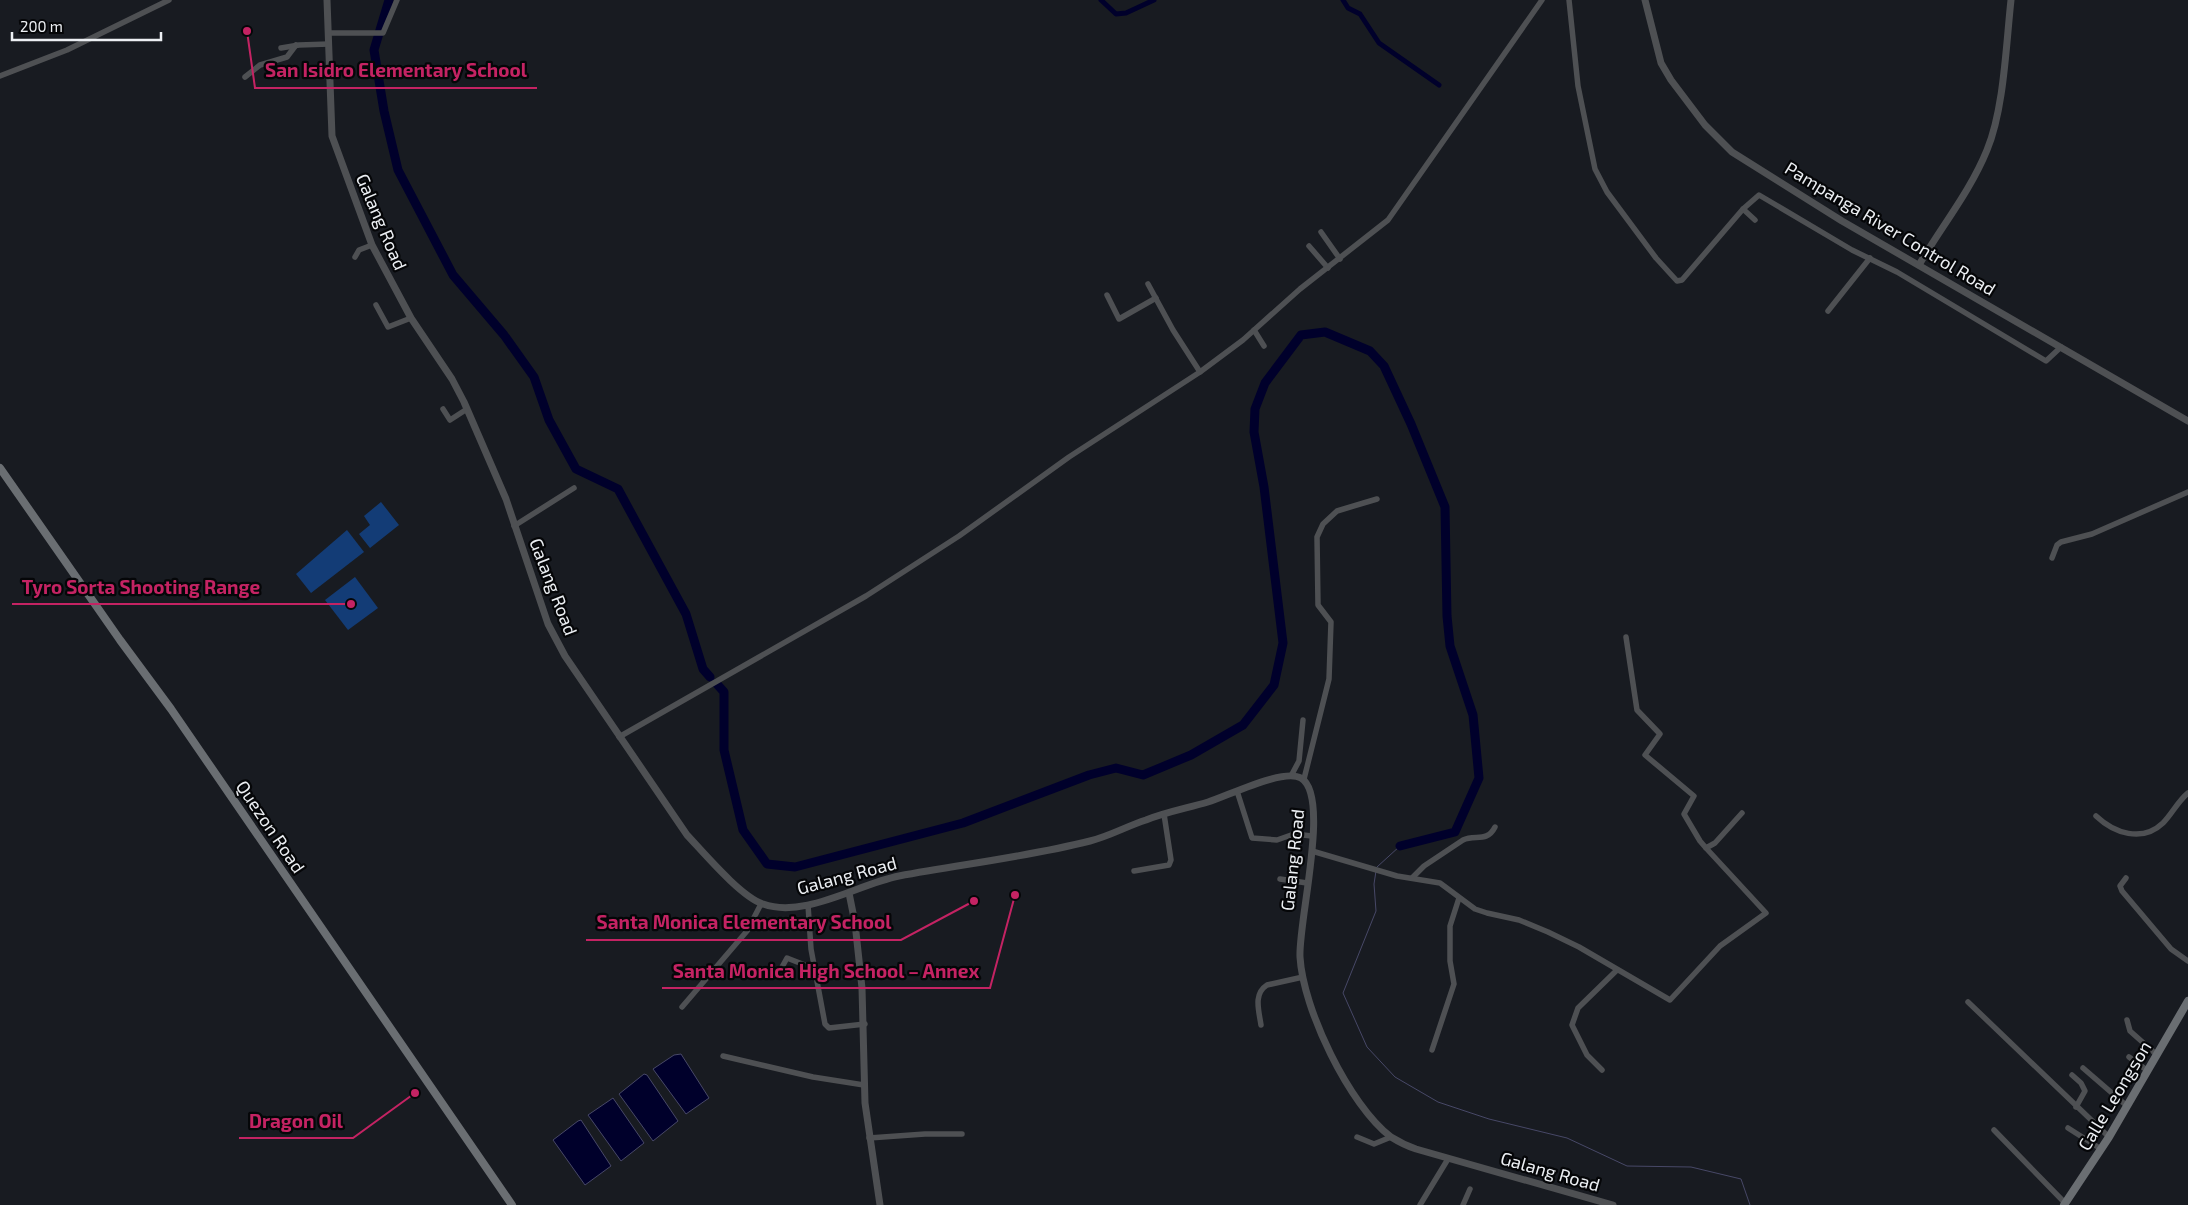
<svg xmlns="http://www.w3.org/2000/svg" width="2188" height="1205" viewBox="0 0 2188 1205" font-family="'Exo 2',sans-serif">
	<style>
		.green { fill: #133c76 }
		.water { fill: #00002b; stroke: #474867 }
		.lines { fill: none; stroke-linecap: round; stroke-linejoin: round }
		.stream { stroke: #474867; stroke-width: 1 }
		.canal { stroke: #00002b; stroke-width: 5 }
		.river { stroke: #00002b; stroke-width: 9 }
		.minor { stroke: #4e5053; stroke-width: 5.5 }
		.tertiary { stroke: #4e5053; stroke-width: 7 }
		.secondary { stroke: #6a6e72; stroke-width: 8 }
		.labels { text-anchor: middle; stroke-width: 4.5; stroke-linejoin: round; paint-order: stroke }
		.street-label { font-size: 18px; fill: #eceff3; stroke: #050608 }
		.leader { fill: none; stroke: #c42363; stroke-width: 2 }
		.callout-dot { fill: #c42363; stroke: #050608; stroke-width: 2 }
		.callout-label { font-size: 19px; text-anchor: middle; font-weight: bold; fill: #c42363; stroke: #050608; stroke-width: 4.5; stroke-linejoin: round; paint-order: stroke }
	</style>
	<rect width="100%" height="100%" fill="#181b21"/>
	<!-- green -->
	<g class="green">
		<path d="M381 502 399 525 370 548 359 534 370 525 364 516Z"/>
		<path d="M347 530 364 552 311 593 296 574Z"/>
		<path d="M355 577 378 608 348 630 325 600Z"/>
	</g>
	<!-- water -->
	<g class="water">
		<path d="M681 1054 709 1098 686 1114 653 1069 674 1055Z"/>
		<path d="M644 1074 647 1075 678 1121 653 1141 619 1094Z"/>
		<path d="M613 1098 644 1143 621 1161 588 1115Z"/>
		<path d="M581 1120 611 1166 585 1185 553 1140 578 1121Z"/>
	</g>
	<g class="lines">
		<!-- stream -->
		<g class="stream">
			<path d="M1377 867 1400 846"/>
			<path d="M1376 871 1374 884 1376 911 1343 993 1367 1047 1395 1077 1438 1102 1489 1119 1567 1138 1627 1166 1691 1167 1741 1179 1750 1205"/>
		</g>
		<!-- canal -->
		<g class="canal">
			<path d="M1101 0 1116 14 1126 13 1154 0"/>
			<path d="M1343 0 1348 8 1360 14 1379 43 1439 85"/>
		</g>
		<!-- river -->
		<g class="river">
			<path d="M389 0 374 50 384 111 398 170 453 275 504 335 534 377 549 420 576 469 618 489 686 614 703 669 710 677"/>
			<path d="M716 683 724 692V750L743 830 767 864 795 867 963 823 1089 775 1116 768 1143 775 1191 755 1243 725 1274 685 1283 643 1264 487 1254 432 1255 409 1265 383 1301 335 1325 332 1370 351 1384 366 1411 424 1445 507 1447 616 1450 646 1473 715 1479 778 1455 832 1400 846"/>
		</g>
		<!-- minor -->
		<g class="minor">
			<path d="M1569 0 1578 86 1595 169 1607 192 1656 258 1677 281 1682 280 1743 209 1759 195 1852 250 1897 272 2046 361 2061 347"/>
			<path d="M329 33H383L397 0"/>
			<path d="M281 48 299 45 329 44"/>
			<path d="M0 76 67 50 169 0"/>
			<path d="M245 77 260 65 287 57 296 45"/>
			<path d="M1743 209 1755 220"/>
			<path d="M1321 232 1340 259"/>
			<path d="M1309 246 1328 268"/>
			<path d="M355 257 359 250 372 245"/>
			<path d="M1148 284 1173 330 1200 372"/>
			<path d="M1107 295 1119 319 1156 298"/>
			<path d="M376 305 388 327 411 318"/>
			<path d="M1828 311 1870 258"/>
			<path d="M1254 330 1264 346"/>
			<path d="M443 409 450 420 467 409"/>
			<path d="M514 526 574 488"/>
			<path d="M2052 558 2057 545 2061 542 2092 534 2188 492"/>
			<path d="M1626 637 1637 710 1660 734 1645 755 1694 796 1684 814 1700 841 1706 848"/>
			<path d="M619 737 866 596 959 536 1069 457 1200 372 1243 340 1300 289 1388 220 1542 0"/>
			<path d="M1291 776 1299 761 1303 720"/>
			<path d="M1304 779 1329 679 1331 622 1318 605 1317 537 1323 524 1337 511 1377 499"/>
			<path d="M1237 791 1252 838 1277 840 1294 834 1312 836"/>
			<path d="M2096 816C2114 833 2142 843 2163 823 2172 814 2178 801 2188 793"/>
			<path d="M1312 851 1397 876 1440 883 1475 909 1487 913 1519 920 1548 932 1579 947 1670 1000 1720 946 1766 913 1706 848 1715 843 1742 813"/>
			<path d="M1134 871 1169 865 1171 860 1164 814"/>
			<path d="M1412 878 1424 866 1463 840C1475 834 1487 843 1495 827"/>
			<path d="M2126 878 2120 886 2122 891 2171 949 2188 961"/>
			<path d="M1280 879 1307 883"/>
			<path d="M808 905 811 949 825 1024 829 1028 865 1024"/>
			<path d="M782 967 787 958 815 969"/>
			<path d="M1968 1002 2109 1137"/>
			<path d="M682 1007 747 931 761 904"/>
			<path d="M2127 1020 2130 1031 2157 1055"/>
			<path d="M1261 1025C1259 1011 1253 994 1267 985L1303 977"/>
			<path d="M1432 1050 1454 984 1450 961V926L1459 898"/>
			<path d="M723 1056 813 1077 864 1085"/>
			<path d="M2129 1057 2148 1071"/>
			<path d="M2083 1068 2127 1106"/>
			<path d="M1602 1070 1587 1055 1572 1025 1578 1008 1617 970"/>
			<path d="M2072 1075 2081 1083 2085 1091 2076 1107"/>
			<path d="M2068 1128 2101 1149"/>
			<path d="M1994 1130 2065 1203"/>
			<path d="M1357 1137 1374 1144 1391 1137"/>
			<path d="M869 1138 925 1134H962"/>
			<path d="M1420 1205 1448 1159"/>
			<path d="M1463 1205 1470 1189"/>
		</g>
		<!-- tertiary -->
		<g class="tertiary">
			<path d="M327 0 332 136 372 245 411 318 452 379 464 402 506 499 548 624 565 656 687 835C704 853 741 897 763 904 804 919 858 884 899 876 963 864 1027 857 1090 841 1110 836 1127 826 1146 820 1166 812 1188 808 1208 802 1228 796 1283 768 1301 778 1331 796 1298 922 1300 957 1303 1009 1349 1105 1391 1137 1399 1142 1407 1146 1416 1149L1613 1205"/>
			<path d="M1645 0 1661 63 1671 80 1705 125 1732 152 1842 221 2188 421"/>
			<path d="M1919 265C1941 227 1970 192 1987 150 2004 109 2006 45 2011 0"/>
			<path d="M849 893 855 923 862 988 865 1103 880 1205"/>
		</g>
		<!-- secondary -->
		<g class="secondary">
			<path d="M0 468 120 640 171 709 512 1205"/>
			<path d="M2064 1205 2109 1137 2188 1001"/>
		</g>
	</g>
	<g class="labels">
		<!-- street labels -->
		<g class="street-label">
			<text transform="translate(381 222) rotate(67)" y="6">Galang Road</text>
			<text transform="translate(1890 229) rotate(31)" y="6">Pampanga River Control Road</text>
			<text transform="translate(553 587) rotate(69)" y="6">Galang Road</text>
			<text transform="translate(270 827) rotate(56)" y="6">Quezon Road</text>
			<text transform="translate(1293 860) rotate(-84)" y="6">Galang Road</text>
			<text transform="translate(847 876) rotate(-15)" y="6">Galang Road</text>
			<text transform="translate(2115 1096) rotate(-59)" y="6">Calle Leongson</text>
			<text transform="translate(1550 1172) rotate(16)" y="6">Galang Road</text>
		</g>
	</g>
	<!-- callouts -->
	<path class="leader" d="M247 31L255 88H537M351 604L270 604H12M974 901L901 940H586M1015 895L990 988H662M415 1093L353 1138H239"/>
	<g class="callout-dot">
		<circle cx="247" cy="31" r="5"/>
		<circle cx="351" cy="604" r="5"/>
		<circle cx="974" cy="901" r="5"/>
		<circle cx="1015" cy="895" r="5"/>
		<circle cx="415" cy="1093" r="5"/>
	</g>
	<g class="callout-label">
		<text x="396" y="77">San Isidro Elementary School</text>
		<text x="141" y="594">Tyro Sorta Shooting Range</text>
		<text x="744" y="929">Santa Monica Elementary School</text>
		<text x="826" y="978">Santa Monica High School – Annex</text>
		<text x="296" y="1128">Dragon Oil</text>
	</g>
	<!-- scale -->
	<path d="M12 32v8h149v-8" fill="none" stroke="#eceff3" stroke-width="2.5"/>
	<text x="20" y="32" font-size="15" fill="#eceff3" stroke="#050608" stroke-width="4" paint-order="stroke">200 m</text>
</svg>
